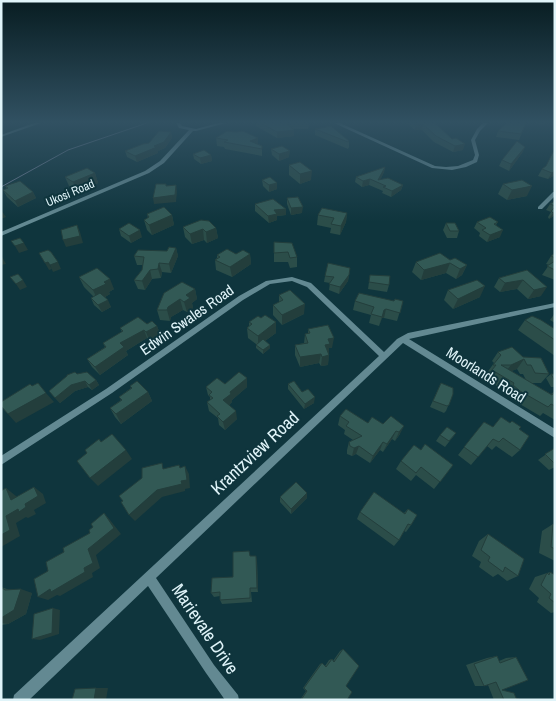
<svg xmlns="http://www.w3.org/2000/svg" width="556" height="701" viewBox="0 0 556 701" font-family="'Archivo Narrow',sans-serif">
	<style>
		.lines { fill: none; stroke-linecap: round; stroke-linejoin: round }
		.stream { stroke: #6c7a92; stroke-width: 1 }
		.street { fill: #638992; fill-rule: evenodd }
		.wall { fill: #2b4d49; fill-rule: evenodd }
		.shaded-wall { fill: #233e3c }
		.building { fill: #325955; stroke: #233e3c }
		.labels { text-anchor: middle; stroke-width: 4; stroke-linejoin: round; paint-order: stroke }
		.far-street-label { font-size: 12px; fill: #e0f4f9; stroke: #0f353d }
		.street-label { font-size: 15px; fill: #e0f4f9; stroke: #0f353d }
		.near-street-label { font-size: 18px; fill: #e0f4f9; stroke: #0f353d }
	</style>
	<rect width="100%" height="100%" fill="#0f353d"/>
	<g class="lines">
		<!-- stream -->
		<path class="stream" d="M1 187 68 150 147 123"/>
		<!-- street -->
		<g class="street">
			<path d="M34 123H41L1 137V135Z"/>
			<path d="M176 123H180L182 126 196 129 218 123H226L196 131H193L164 163 149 173 1 236V232L145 171 160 161 189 130 179 128Z"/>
			<path d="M334 123H340L435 166 446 167 458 166 473 160 475 155 471 140 477 129 483 123H488L480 131 475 140 479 155 477 162 466 167 452 170 432 168Z"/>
			<path d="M553 192H555V196L542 209H538V207Z"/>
			<path d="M292 277 311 283 384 352 397 339 408 333 555 303V307L409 339 555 429V438L403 343 156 578 214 665 238 695 239 700H225L206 673 148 586 29 700H13L14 695 379 356 307 287 292 281 270 284 243 300 112 393 1 465V456L106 389 239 296 266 281Z"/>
		</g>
	</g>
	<!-- wall -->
	<g class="wall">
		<path d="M256 123H309L308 129H293L294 136 277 138 256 126Z"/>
		<path d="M407 123H435L463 150 453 152 434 142 422 130H415Z"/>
		<path d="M526 123 519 140 496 137 498 131Z"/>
		<path d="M537 123H545L544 125Z"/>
		<path d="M315 129 349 141V147L348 149 315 135Z"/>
		<path d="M171 132 172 138 165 148 158 151V153L137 162 127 157 125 151 149 143Z"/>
		<path d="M216 138H258V144L262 146V156L225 149 224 147 217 146Z"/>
		<path d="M525 147 522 153 509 171 499 166 502 160Z"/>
		<path d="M271 149 289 157 279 161 272 155Z"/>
		<path d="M193 154 211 155 212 161 201 164 194 159Z"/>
		<path d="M289 165 311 180 300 184 289 175Z"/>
		<path d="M546 166 555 175 548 179 538 176 542 169Z"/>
		<path d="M385 167 384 172 380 180 403 185 401 190 391 197 382 193 383 191 369 185 362 187 355 182 356 177Z"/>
		<path d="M95 173 98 183 77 191 69 186 65 177Z"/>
		<path d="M262 180 277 183V189L269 192 263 186Z"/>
		<path d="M503 184 527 196 507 200 498 194Z"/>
		<path d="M5 186 33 192 36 198 18 207 7 197 3 190 7 189Z"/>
		<path d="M287 198 302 213 291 215 287 204Z"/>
		<path d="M555 201V215L549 219 548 217 551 212 546 210 550 204Z"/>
		<path d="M255 204 286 215 277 216V220L269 223 255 211Z"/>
		<path d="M347 213 346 222 340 235 330 233 331 228 317 225 318 215Z"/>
		<path d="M147 214 172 215 174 225 152 235 147 230 144 220 148 218Z"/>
		<path d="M477 222H498L496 225 500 237 487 242 479 236 480 233 474 228Z"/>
		<path d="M446 223 459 231 457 238H447L443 230Z"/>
		<path d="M183 227 216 228 218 238 207 243 204 240 192 244 185 237Z"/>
		<path d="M119 229 142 237 131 243 121 236Z"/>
		<path d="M274 242 297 257V267L290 268 288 262H274Z"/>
		<path d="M176 248 178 256 171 273 162 272 161 278 152 279 145 290 138 289 134 280 142 270 143 265H137L134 256 167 251Z"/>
		<path d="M555 253V280L542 275 549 265 546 264 551 256Z"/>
		<path d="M250 254 251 264 232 277 216 270 215 260 217 258V255Z"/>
		<path d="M450 260 467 265 462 275 456 279 446 273 421 280 412 272 416 262Z"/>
		<path d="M350 268 348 281 339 294 329 290 330 283 324 282 325 276Z"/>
		<path d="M527 270 541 296 528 299 517 289 500 292 494 287 499 278Z"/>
		<path d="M370 275 389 285 387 292 368 289Z"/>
		<path d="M79 277 114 289 109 292 110 294 105 297 111 307 102 312 94 305 91 298 94 297 84 287Z"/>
		<path d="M195 289 197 299 192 303 193 308 187 312 183 310 171 317 170 321 160 320 157 310Z"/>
		<path d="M448 290 480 297 453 309 444 300Z"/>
		<path d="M279 295 304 314 282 325 273 315V305L279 303Z"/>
		<path d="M355 301H403L397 321 384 318H382L379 326 369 323 371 315 353 310Z"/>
		<path d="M555 313V323L550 320Z"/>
		<path d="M525 320 555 329V356L518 330Z"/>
		<path d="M249 322 276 333 265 341 270 345V348L263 354 256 348V344L248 338 247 328 249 326Z"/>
		<path d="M147 324 157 326 160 334 149 340 147 338 126 351 128 355 100 375 92 367 87 359 105 347 103 343 122 332 120 328Z"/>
		<path d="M308 329 332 348H329L328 365 321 366 319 363 300 367 295 355V345L304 343 305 334H308Z"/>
		<path d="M498 352 523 357 549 374 541 383H531L551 394 555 391V420L543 413 540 416 513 400 505 394 507 392 485 379 488 374H486L494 363 492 361ZM517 369 520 374H523L526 380 511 371Z"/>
		<path d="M77 374 96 380 99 385 92 390 88 387 75 391 60 403 49 391Z"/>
		<path d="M551 374H555V387H551L546 378Z"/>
		<path d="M247 378V387L232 400V402L229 405 237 419 225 430 219 425 218 418 209 411 207 402 210 400V397L208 395 206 387 225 384Z"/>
		<path d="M441 383 453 394 446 411 444 413 430 407Z"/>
		<path d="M288 384 302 392 314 403 304 409 288 389Z"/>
		<path d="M130 386 148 392 152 401 121 424 115 417 110 408 121 400 119 397 131 388Z"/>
		<path d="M340 416 368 423 383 424 391 416 400 434 395 441 392 439 383 452 380 450 370 463 356 454 352 456 347 454V450L349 442 353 440 344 434 345 430 338 425Z"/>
		<path d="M501 417 510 423 512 421 519 429 520 450 512 457 496 446 492 450 487 446 471 465 458 455 484 422 493 427Z"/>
		<path d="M456 433 445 447 436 441 440 435Z"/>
		<path d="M555 448V467L549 470 538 460Z"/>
		<path d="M421 450 453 465 434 489 416 475 411 481 396 469 401 461Z"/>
		<path d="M280 497 307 498 291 514 280 502Z"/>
		<path d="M408 509 411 525 406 532 404 531 399 540 394 546 357 519 360 512 404 513Z"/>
		<path d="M553 524 555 525V561L539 553 542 531Z"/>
		<path d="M488 534 518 576 507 581 498 574 493 577 479 567 481 562 472 556 479 541Z"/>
		<path d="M251 556 257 561 258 592H251L252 602 222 604 220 600V596L214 597 211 593 233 577Z"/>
		<path d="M550 572 555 575V612L551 613 537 602 539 598 529 589 535 577Z"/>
		<path d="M1 587 10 590 32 593 26 614 8 624 1 625Z"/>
		<path d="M343 649 346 686 347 700H300L306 691 303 688 320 664 322 663 325 666 329 660 332 659 333 661 340 651Z"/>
		<path d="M497 656 499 661 506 658 516 657 502 690 516 698 522 700H494L488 685 484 686H475L466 665 487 658Z"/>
	</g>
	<!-- shaded-wall -->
	<g class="shaded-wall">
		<path d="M416 124H423L422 130H415Z"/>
		<path d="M294 130V136L277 138V132Z"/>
		<path d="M171 132 172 138 165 148 158 151V153L137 162 135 156 154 146Z"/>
		<path d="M258 138V146L250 141Z"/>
		<path d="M465 144 463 150 453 152 455 146Z"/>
		<path d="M525 147 522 153 509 171 511 164Z"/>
		<path d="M290 151 289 157 279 161V154Z"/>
		<path d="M211 155 212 161 201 164 200 158Z"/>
		<path d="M385 167 384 172 379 183 378 180Z"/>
		<path d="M312 171 311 180 300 184V174Z"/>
		<path d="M555 171V175L548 179 552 173Z"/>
		<path d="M95 173 98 183 77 191 73 182Z"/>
		<path d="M370 179 369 185 362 187 363 181Z"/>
		<path d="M277 183V189L269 192V185Z"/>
		<path d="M176 185 177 192 176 202 154 204 153 198Z"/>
		<path d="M403 185 401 190 391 197 392 191Z"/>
		<path d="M532 186 527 196 507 200 512 190Z"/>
		<path d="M33 192 36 198 18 207 15 201Z"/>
		<path d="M303 207 302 213 291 215V208Z"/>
		<path d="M286 209V215L277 216V220L269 223 268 216 274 210Z"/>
		<path d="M1 210 6 217 1 219Z"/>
		<path d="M555 212V215L549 219 553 213Z"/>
		<path d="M347 213 346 222 340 235 341 226Z"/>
		<path d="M172 215 174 225 152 235 149 225Z"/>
		<path d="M77 225 80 232 83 243 66 247 63 240Z"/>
		<path d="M216 228 218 238 207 243 206 232Z"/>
		<path d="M203 229 204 240 192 244 190 234Z"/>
		<path d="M140 230 142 237 131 243 129 236Z"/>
		<path d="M503 230 500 237 487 242 490 235Z"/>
		<path d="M24 243 28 250 19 253 15 246Z"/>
		<path d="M176 248 178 256 171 273 169 264Z"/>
		<path d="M250 254 251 264 232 277 230 267Z"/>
		<path d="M1 255 6 264 1 265Z"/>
		<path d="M48 262 52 269 49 270 45 263Z"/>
		<path d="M58 262 61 269 53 272 50 265Z"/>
		<path d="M159 263 162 272 161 278 158 269Z"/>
		<path d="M450 263 446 273 421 280 424 270Z"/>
		<path d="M467 265 462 275 456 279 460 269Z"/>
		<path d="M350 268 348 281 339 294 340 287Z"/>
		<path d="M150 270 152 279 145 290 142 281Z"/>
		<path d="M110 279 114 289 109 292 110 294 98 301 93 290 104 282Z"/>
		<path d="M23 280 27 287 20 290 16 284Z"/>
		<path d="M523 280 517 289 500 292 505 283Z"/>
		<path d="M485 286 480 297 453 309 458 299Z"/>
		<path d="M547 287 541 296 528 299 534 290Z"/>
		<path d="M195 289 197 299 192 303 193 308 187 312 184 302 186 295Z"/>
		<path d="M180 299 183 310 171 317 170 321 167 310 168 307Z"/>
		<path d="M108 300 111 307 102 312 98 305Z"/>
		<path d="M305 304 304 314 282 325V315Z"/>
		<path d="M386 309 384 318H382L379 326 384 310Z"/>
		<path d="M276 322V333L258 346V336Z"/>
		<path d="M157 326 160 334 149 340 146 332Z"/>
		<path d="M144 330 147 338 126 351 128 355 100 375 95 367 120 343Z"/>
		<path d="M334 338 332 348H329V354L325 345 328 339Z"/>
		<path d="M270 345V348L263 354V350Z"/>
		<path d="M321 354 319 363 300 367V357Z"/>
		<path d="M329 355 328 365 321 366 322 357Z"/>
		<path d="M524 359 517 369 504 374 511 365Z"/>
		<path d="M247 378V387L232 400V402L225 409 223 400 230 392Z"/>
		<path d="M96 380 99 385 92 390 89 385Z"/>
		<path d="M85 381 88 387 75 391 60 403 55 398 71 385Z"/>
		<path d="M148 392 152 401 121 424 116 414Z"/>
		<path d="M46 393 54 402 16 423 8 414Z"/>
		<path d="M315 397 314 403 304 409 305 404Z"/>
		<path d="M236 411 237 419 225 430 223 422Z"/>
		<path d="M404 426 400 434 395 441 399 432Z"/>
		<path d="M396 431 392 439 383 452 387 444Z"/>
		<path d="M383 442 380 450 370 463 373 456Z"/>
		<path d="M359 446 356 454 352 456 354 448Z"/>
		<path d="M126 450 132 459 98 486 90 478Z"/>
		<path d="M185 466 189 474 190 488 185 489V491L162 497 135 521 129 515 157 490 181 481Z"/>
		<path d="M34 487 43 494 46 503 34 510 36 514 28 518 26 517 16 523 20 536 1 547V535L6 516 25 504Z"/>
		<path d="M6 488 16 496 21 507 11 500Z"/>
		<path d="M307 493V498L291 514V509Z"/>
		<path d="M104 513 110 520 121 534 96 555 100 568 92 573 93 577 60 596 57 595 48 600 38 597 84 568 88 549Z"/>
		<path d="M256 556 257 561 258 592 257 588Z"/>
		<path d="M21 589 32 593 26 614 8 624 1 623V618Z"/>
		<path d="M53 608 60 610 59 634 40 640 32 639Z"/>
		<path d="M96 688H108L106 700H94Z"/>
	</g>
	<!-- building -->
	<g class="building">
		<path d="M261 123H305L287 124 294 130 277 132Z"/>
		<path d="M415 123H435L452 139 456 138 465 144 455 146 436 136 423 124H416Z"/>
		<path d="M507 123H526L521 134 498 131Z"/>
		<path d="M331 126 349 141 348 142 315 129Z"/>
		<path d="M159 131 171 132 164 142 154 146 157 147 135 156 125 151 143 144 149 143Z"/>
		<path d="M227 131 236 132 243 131 258 138 250 141 262 146V149L224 142 228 140 216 138Z"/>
		<path d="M517 141 525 147 511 164 502 160Z"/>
		<path d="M282 146 290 151 279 154 271 149Z"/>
		<path d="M204 150 211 155 200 158 193 154Z"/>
		<path d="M553 152H555V171L552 173 542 169 546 166Z"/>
		<path d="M300 162 312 171 300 174 289 165Z"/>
		<path d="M385 167 378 180 388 178 403 185 392 191 383 187 386 186 370 179 363 181 356 177Z"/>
		<path d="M87 168 95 173 73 182 65 177Z"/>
		<path d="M270 177 277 183 269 185 262 180Z"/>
		<path d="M522 180 532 186 512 190 503 184Z"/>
		<path d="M20 181 33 192 15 201 3 190 8 188 5 186Z"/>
		<path d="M156 184H166V186L176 185 175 195 153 198Z"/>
		<path d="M298 197 303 207 291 208 287 198Z"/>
		<path d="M273 199 286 209 274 210 277 214 268 216 255 204Z"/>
		<path d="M555 201V206L550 204Z"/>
		<path d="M164 207 172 215 149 225 144 220 149 217 147 214Z"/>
		<path d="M555 207V212L553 213 551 211Z"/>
		<path d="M322 208 347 213 341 226 331 224 334 218 318 215Z"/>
		<path d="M490 217 498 222 494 224 503 230 490 235 482 230 486 228 477 222Z"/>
		<path d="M201 220 209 221 216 228 206 232 203 229 190 234 183 227Z"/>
		<path d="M129 223 140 230 129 236 119 229Z"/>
		<path d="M446 223H455L459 231H450Z"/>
		<path d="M77 225 80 236 63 240 61 230Z"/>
		<path d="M20 238 24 243 15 246 11 241Z"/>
		<path d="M274 242 292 243 297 257 290 258 288 252 274 253Z"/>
		<path d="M169 247 176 248 169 264 159 263 158 269 150 270 142 281 134 280 142 270 144 257 134 256 138 250 167 251Z"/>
		<path d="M227 249 236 254 243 250 250 254 230 267 215 260 220 257 217 255Z"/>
		<path d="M48 250 51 252 58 262 50 265 48 262 45 263 39 253Z"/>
		<path d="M440 253 450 260 455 258 467 265 460 269 450 263 424 270 416 262Z"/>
		<path d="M555 253V258L551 256Z"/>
		<path d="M555 261V270L547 266Z"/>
		<path d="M328 263 350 268 349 275 340 287 329 284 334 277 325 276Z"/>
		<path d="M97 268 110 279 104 282 106 284 93 290 79 277Z"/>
		<path d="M527 270 547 287 534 290 523 280 505 283 499 278Z"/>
		<path d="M18 274 23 280 16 284 10 277Z"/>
		<path d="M370 275 390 276 389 285 369 282Z"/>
		<path d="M477 280 485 286 458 299 448 290Z"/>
		<path d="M182 282 195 289 186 295 190 298 184 302 180 299 168 307 167 310H157L164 293Z"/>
		<path d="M290 290 305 304 282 315 273 305 283 300 279 295Z"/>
		<path d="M100 293 108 300 98 305 91 298Z"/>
		<path d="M359 293 394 301 395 299 403 301 400 313 386 309 384 310 382 317 371 314 374 307 355 301Z"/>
		<path d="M265 315 276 322 258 336 247 328 252 324 249 322 258 316 261 318Z"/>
		<path d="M532 316 541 320 555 329V340L525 320Z"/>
		<path d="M138 317 147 324 152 321 157 326 146 332 144 330 120 343 124 347 95 367 87 359 106 347 103 343 123 331 120 328Z"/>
		<path d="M328 325 334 338 328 339 330 344 325 345 329 355 322 357 321 354 300 357 295 345 308 343 305 334 310 333 308 329Z"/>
		<path d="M263 339 270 345 263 350 256 345Z"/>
		<path d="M512 347 523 357 541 358 549 374 535 373 531 365H527L524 359 511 365H501L552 395 555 391V406L551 404 548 407 520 391 513 385 514 383 492 370 496 365H493L501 355 498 352Z"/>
		<path d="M75 372 77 374 87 372 96 380 89 385 85 381 71 385 55 398 49 391 67 376V375Z"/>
		<path d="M239 372 247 378 230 392 231 394 223 400 236 411 223 422 217 416 220 414 207 402 213 398 209 395 212 392 206 387 217 378 225 384Z"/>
		<path d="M551 374H555V381Z"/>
		<path d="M137 381 148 392 116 414 110 408 122 400 119 397 132 388 130 386Z"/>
		<path d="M294 381 302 392 308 389 315 397 305 404 288 384Z"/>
		<path d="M38 383 46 393 8 414 1 406V402L30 384 32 386Z"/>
		<path d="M441 383 453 388V394L449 405 447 406 433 401Z"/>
		<path d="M346 409 368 423 372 417 383 424 391 416 404 426 399 432 396 431 387 444 383 442 373 456 359 446 354 448 350 446 349 442 362 436 346 426 349 422 340 416Z"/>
		<path d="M501 417 510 423 512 421 521 427 519 429 529 436 520 450 503 438 499 442 493 439 478 457 464 447 484 422 493 427Z"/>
		<path d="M447 427 456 433 449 441 440 435Z"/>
		<path d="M112 434 126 450 90 478 77 461 87 453 85 450 99 439 101 442Z"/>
		<path d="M425 444 453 465 440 482 421 467 416 473 401 461 414 445 421 450Z"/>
		<path d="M555 448V464L545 454Z"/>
		<path d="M162 463 163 469 179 465 180 468 185 466 187 480 181 481 182 484 157 490 129 515 121 502 123 501 119 496 142 478V468Z"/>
		<path d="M296 482 307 493 291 509 280 497Z"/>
		<path d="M34 487 38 496 25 504 26 507 19 512 18 509 6 516 10 530 1 535V491L6 488 11 500Z"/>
		<path d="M374 492 405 514 408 509 417 515 411 525 408 524 399 540 360 512Z"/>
		<path d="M104 513 114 528 88 549 93 563 84 568 85 572 51 592 50 589 38 597 34 579 48 571 46 562 64 552 63 548 90 533 89 530 93 527 91 524Z"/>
		<path d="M553 524 555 525V549L551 547Z"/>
		<path d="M488 534 524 559 518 576 505 567 503 572 488 561 490 557 481 550Z"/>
		<path d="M249 551 250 556H256L257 588H250V598L220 600V592L211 593 212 578 233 577V552Z"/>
		<path d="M550 572 555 575V603L549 598 551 594 541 585 547 573 549 575Z"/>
		<path d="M1 587 5 590 21 589 14 610 1 618Z"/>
		<path d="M53 608 52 633 32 639 34 614Z"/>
		<path d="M343 649 359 666 346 686 352 692 347 700H301L307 691 304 688 322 663 326 667 332 659 334 662Z"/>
		<path d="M497 656 500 663 516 657 528 680 502 690 514 693 516 698 522 700H504L496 682 484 686 474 664Z"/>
		<path d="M96 688 94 700H72L75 689Z"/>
	</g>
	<!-- sky -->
	<linearGradient id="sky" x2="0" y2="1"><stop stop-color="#081d22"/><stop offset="0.55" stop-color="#315162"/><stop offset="1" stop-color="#315162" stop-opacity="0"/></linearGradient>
	<rect width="556" height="222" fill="url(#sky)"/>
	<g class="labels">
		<!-- far-street labels -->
		<g class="far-street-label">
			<text transform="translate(70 193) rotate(-23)" y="4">Ukosi Road</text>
		</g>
		<!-- street labels -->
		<g class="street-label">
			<text transform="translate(187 320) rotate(-35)" y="5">Edwin Swales Road</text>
			<text transform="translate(486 375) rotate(32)" y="5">Moorlands Road</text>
		</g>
		<!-- near-street labels -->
		<g class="near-street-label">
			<text transform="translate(255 453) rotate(-43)" y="6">Krantzview Road</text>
			<text transform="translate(205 629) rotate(56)" y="6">Marievale Drive</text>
		</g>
	</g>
	<!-- border -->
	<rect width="556" height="701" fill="none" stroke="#e0f4f9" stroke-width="5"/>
</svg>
